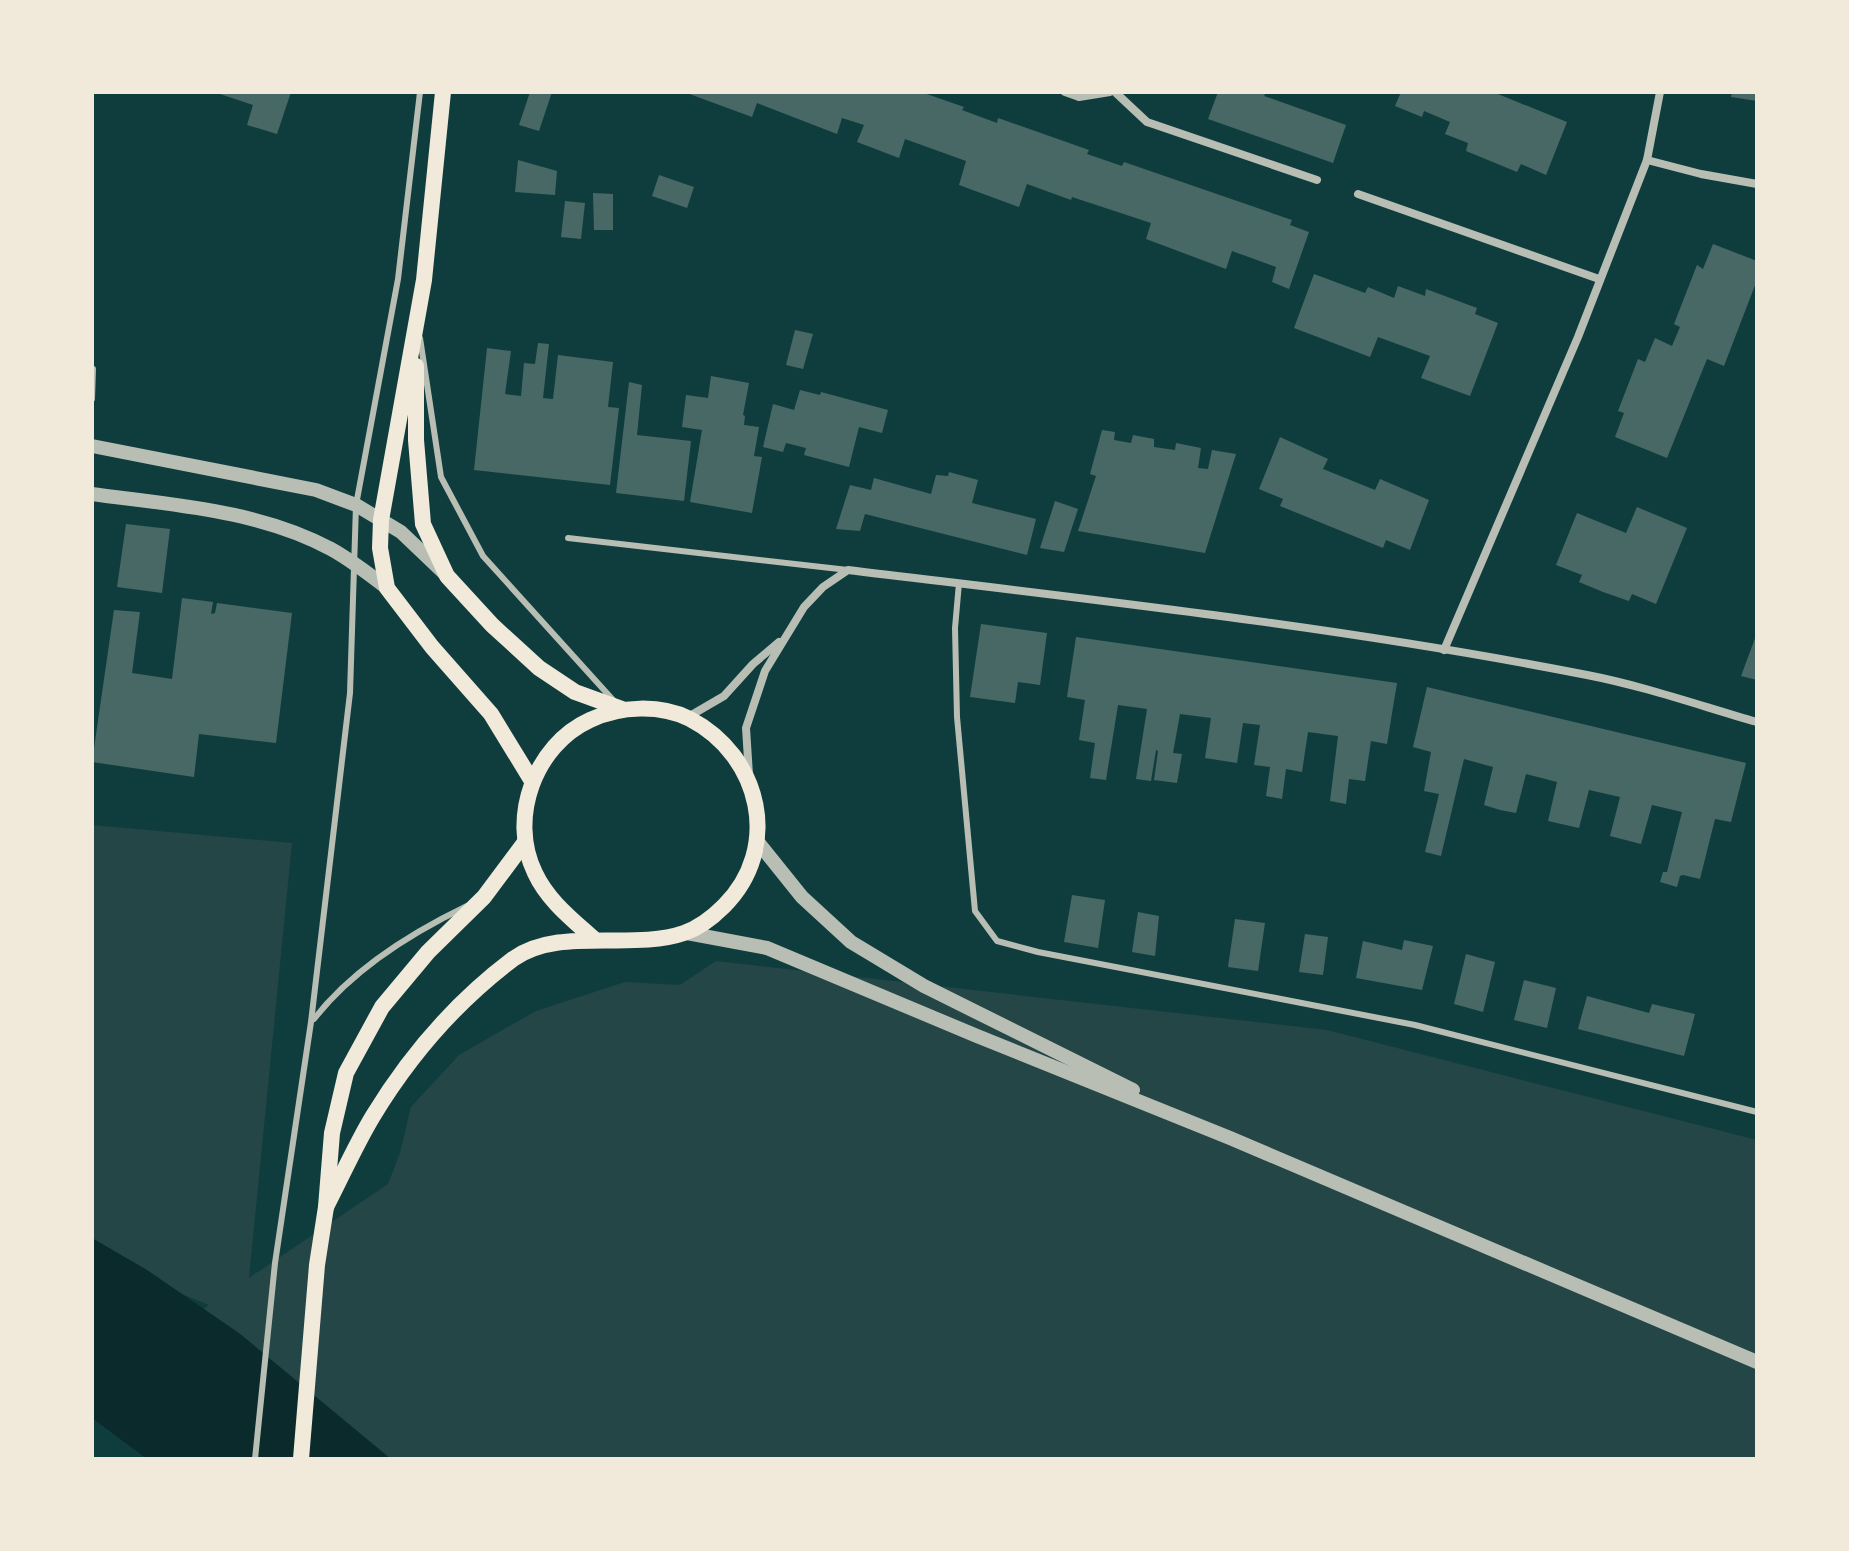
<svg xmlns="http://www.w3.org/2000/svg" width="1849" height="1551" viewBox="0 0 1849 1551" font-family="'IBM Plex Sans',sans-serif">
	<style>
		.green { fill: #244646 }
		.water { fill: #0a2a2b }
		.building { fill: #486865 }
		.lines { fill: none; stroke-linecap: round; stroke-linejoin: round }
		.service { stroke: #b8beb3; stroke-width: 6 }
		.minor { stroke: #b8beb3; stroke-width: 8 }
		.tertiary { stroke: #b8beb3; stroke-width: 14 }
		.secondary { stroke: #f1e9da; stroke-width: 16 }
	</style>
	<rect width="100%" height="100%" fill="#0f3d3e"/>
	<!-- green -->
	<path class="green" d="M92 825 292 843 249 1278 388 1184 400 1153 411 1107 459 1055 536 1011 625 982 680 985 716 961 1327 1030 1757 1140V1459H349L122 1365 209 1305 92 1258Z"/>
	<!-- water -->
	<path class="water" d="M92 1238 147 1270 239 1333 391 1459H147L92 1418Z"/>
	<!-- building -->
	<g class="building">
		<path d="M214 92H291L277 134 247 125 253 105Z"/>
		<path d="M530 92H552L539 131 519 125Z"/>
		<path d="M684 92H921L964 107 962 110 997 123 998 118 1089 150 1087 154 1122 166 1124 162 1292 220 1290 225 1309 232 1289 289 1272 282 1276 267 1232 251 1226 269 1146 239 1151 223 1072 197 1071 200 1027 184 1019 207 959 185 966 161 905 139 899 158 857 142 864 125 842 118 837 134 757 103 752 117Z"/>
		<path d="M1218 92H1266L1264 96 1346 125 1333 163 1208 119Z"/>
		<path d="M1401 92H1493L1567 122 1546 175 1521 164 1517 172 1466 151 1468 143 1445 134 1450 122 1424 111 1422 117 1395 106Z"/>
		<path d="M1732 92H1757V101L1731 97Z"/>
		<path d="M518 160 557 171 555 195 515 192Z"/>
		<path d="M659 175 694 187 687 208 652 196Z"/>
		<path d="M593 193 613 194V230H594Z"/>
		<path d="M565 201 585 203 581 239 561 237Z"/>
		<path d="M1713 244 1757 261V280L1724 366 1707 359 1667 458 1615 437 1624 413 1618 411 1638 359 1645 362 1655 338 1672 346 1680 327 1674 324 1697 265 1703 269Z"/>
		<path d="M1314 274 1365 293 1368 287 1394 298 1398 286 1425 296 1426 289 1477 308 1475 314 1498 323 1470 396 1421 378 1430 356 1378 337 1370 357 1294 328Z"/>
		<path d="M795 330 813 334 803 369 786 365Z"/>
		<path d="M538 343 549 344 543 398 553 399 558 355 613 362 608 407 619 408 610 485 474 470 487 348 511 351 505 394 521 396 524 363 535 364Z"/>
		<path d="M711 376 749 383 743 415 745 416 744 425 759 427 754 456 762 457 752 513 690 502 702 430 682 427 686 395 708 398Z"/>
		<path d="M629 382 642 385 637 435 691 441 684 501 616 493Z"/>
		<path d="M800 390 820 395 821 392 888 410 882 433 859 427 849 467 804 455 806 448 786 443 783 452 763 447 773 404 794 410Z"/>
		<path d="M1102 430 1115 432 1114 440 1131 443 1133 435 1154 439V447L1175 450 1176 443 1201 448 1198 468 1208 469 1212 450 1236 454 1205 553 1078 531 1096 476 1090 474Z"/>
		<path d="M1280 437 1328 459 1323 469 1375 490 1380 479 1429 500 1410 550 1386 540 1383 548 1280 506 1283 499 1259 489Z"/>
		<path d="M949 472 978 480 972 503 1036 519 1027 555 865 514 860 531 836 529 850 485 871 490 874 478 931 494 936 475 948 476Z"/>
		<path d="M1055 501 1078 509 1064 552 1040 548Z"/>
		<path d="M1637 507 1687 528 1656 604 1632 594 1629 601 1603 592 1579 582 1582 575 1556 565 1577 513 1626 533Z"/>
		<path d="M126 524 170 529 162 593 117 587Z"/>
		<path d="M182 598 213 602 211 614 215 613 217 603 292 613 276 743 199 734 194 777 92 762 114 610 140 612 132 673 172 679Z"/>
		<path d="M981 624 1047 633 1040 685 1018 682 1015 703 970 697Z"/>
		<path d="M1757 633V680L1741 676Z"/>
		<path d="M1076 637 1397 683 1387 744 1371 741 1365 781 1349 779 1346 804 1330 801 1338 736 1308 732 1302 772 1286 769 1282 799 1266 796 1270 767 1254 765 1260 725 1243 723 1237 763 1205 758 1211 718 1180 714 1173 753 1182 754 1177 783 1154 780 1158 751 1156 750 1151 781 1136 779 1147 709 1118 705 1106 780 1090 778 1095 743 1079 740 1085 700 1067 697Z"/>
		<path d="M1427 687 1746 763 1731 822 1715 819 1700 879 1683 875 1680 876 1677 887 1660 882 1663 872H1667L1682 812 1652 805 1641 844 1610 836 1620 797 1589 790 1579 828 1548 821 1557 782 1526 774 1516 813 1500 810 1484 805 1493 767 1464 759 1441 856 1425 852 1439 794 1424 791 1431 752 1413 747Z"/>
		<path d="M1072 895 1105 900 1098 948 1064 942Z"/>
		<path d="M1138 912 1159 916 1155 956 1132 952Z"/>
		<path d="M1235 919 1265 923 1258 971 1228 967Z"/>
		<path d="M1305 934 1328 937 1323 975 1299 972Z"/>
		<path d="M1404 940 1433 946 1422 990 1356 978 1363 941 1402 950Z"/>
		<path d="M1466 954 1495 962 1483 1012 1454 1004Z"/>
		<path d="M1524 980 1556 988 1547 1028 1514 1020Z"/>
		<path d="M1587 996 1649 1013 1652 1004 1695 1014 1684 1056 1578 1029Z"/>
	</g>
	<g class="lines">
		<!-- service -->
		<g class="service">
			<path d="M420 338 441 477 483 556 614 701"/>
			<path d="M92 399 93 369"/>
			<path d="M568 538 848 570"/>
			<path d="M959 583 955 628 957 717 975 911 997 941 1038 952 1415 1025 1757 1112"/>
			<path d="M314 1019C352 970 411 933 467 906"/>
			<path d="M255 1459 275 1263 311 1022 350 693 356 505 398 279 420 92"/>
		</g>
		<!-- minor -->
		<g class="minor">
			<path d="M1065 92 1079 97 1110 92"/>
			<path d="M1115 92 1147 122 1317 180"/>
			<path d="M1647 160 1701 174 1757 184"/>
			<path d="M1358 194 1599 279"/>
			<path d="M1444 650 1578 337 1647 160 1660 92"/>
			<path d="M688 717 724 696 753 664 779 642"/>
			<path d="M749 775 746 728 765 671 804 607 823 587 848 570C1095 600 1343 627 1587 675 1644 686 1701 706 1757 722"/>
		</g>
		<!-- tertiary -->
		<g class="tertiary">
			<path d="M92 446 316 490 356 505 401 532 444 573"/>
			<path d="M92 494C172 505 259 510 331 549 351 560 369 574 387 588"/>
			<path d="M757 841 802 897 851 942 924 986 1133 1090"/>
			<path d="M687 933 767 948 977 1036 1230 1138 1757 1362"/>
		</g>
		<!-- secondary -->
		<g class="secondary">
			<path d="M443 92 424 280 381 520 380 548 387 588 432 647 491 714 532 781"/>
			<path d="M416 366V440L423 524 447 576 492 625 539 668 575 692 622 709"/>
			<path d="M326 1207C342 1176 356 1144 373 1116 410 1055 456 1002 513 959 559 926 632 951 684 933 699 928 713 917 724 906 782 848 761 756 690 719 660 704 620 706 590 720 535 745 508 818 535 873 548 901 573 920 595 940"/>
			<path d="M301 1459 317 1265 326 1207 332 1133 346 1073 382 1007 428 952 484 897 525 842"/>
		</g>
	</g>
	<!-- border -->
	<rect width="1849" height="1551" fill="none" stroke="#f1e9da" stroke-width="188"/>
</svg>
